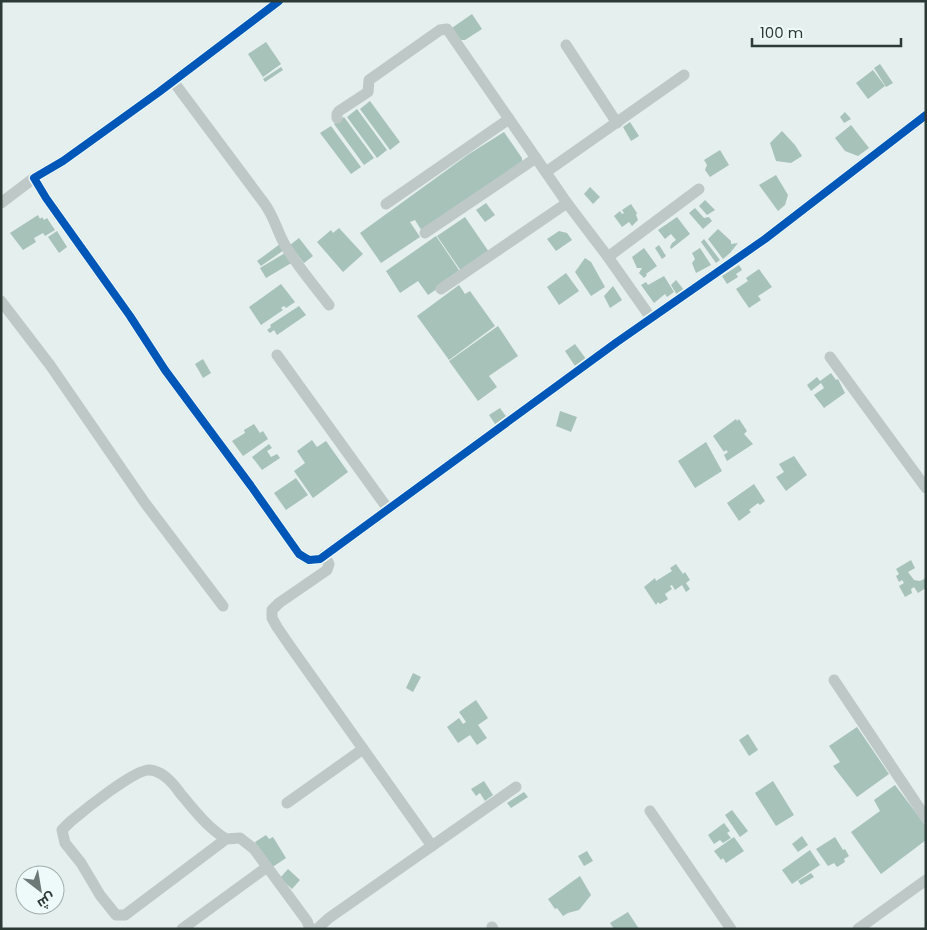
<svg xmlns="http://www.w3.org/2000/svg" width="927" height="930" viewBox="0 0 927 930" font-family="Poppins,Cairo,sans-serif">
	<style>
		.building { fill: #a7c2b9 }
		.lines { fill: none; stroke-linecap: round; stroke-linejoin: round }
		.minor { stroke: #bec9c7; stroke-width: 11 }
		.cycleway-casing { stroke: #eefaf9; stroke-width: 11 }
		.cycleway { stroke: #0057b8; stroke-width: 8 }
	</style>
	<rect width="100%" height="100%" fill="#e5efee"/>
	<!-- building -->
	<g class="building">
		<path d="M472 14 482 29 465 40H461L449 30Z"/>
		<path d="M266 42 281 64 263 77 248 54Z"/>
		<path d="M880 64 893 83 886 87 874 68Z"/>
		<path d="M281 67 283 70 265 82 263 79Z"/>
		<path d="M873 70 885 86 868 99 856 83Z"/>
		<path d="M370 101 400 142 390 150 360 109Z"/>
		<path d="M357 109 387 150 377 158 347 117Z"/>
		<path d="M845 112 851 119 844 123 840 117Z"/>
		<path d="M344 117 374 158 364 165 334 124Z"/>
		<path d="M630 122 639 136 631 141 623 127Z"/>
		<path d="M851 125 869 148 858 156 845 151 835 138Z"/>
		<path d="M331 126 361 167 351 174 320 133Z"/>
		<path d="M782 131 795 145 802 156 791 163 776 161 770 143Z"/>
		<path d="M504 132 522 158V165L423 233 415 220 410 222 420 237 381 263 360 233 469 154Z"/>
		<path d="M720 150 729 165 710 177 705 170 707 165 704 160Z"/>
		<path d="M776 175 788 195 785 205 778 211 759 185Z"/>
		<path d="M590 187 600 197 593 204 584 194Z"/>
		<path d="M705 200 715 210 707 215 699 206Z"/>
		<path d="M486 203 495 215 485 222 476 210Z"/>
		<path d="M631 204 637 213 636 215 638 220 632 226 629 222 622 227 614 216 620 211 622 214 624 213 622 210Z"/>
		<path d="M695 208 704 218 709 217 712 221 703 229 689 213Z"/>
		<path d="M38 215 40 219 42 217 44 220 47 218 55 230 45 236 43 233 34 238 36 242 23 250 10 233Z"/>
		<path d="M465 217 489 252 461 271 437 236Z"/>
		<path d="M677 217 690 234 671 249 670 247 672 243 676 240 671 234 665 239 658 230Z"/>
		<path d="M339 228 363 254 343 272 317 242 331 230 333 233Z"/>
		<path d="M718 229 731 241V244L738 243 730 253 723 259 708 239Z"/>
		<path d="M57 231 67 247 59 253 48 237Z"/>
		<path d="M559 231 567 233 572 240 556 251 547 239Z"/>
		<path d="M436 236 461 273 428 295 418 281 400 293 386 271Z"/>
		<path d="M299 238 313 256 304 263 290 245Z"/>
		<path d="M704 239 720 260 716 263 701 242Z"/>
		<path d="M280 244 284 250 261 266 257 261Z"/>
		<path d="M659 245 666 256 662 259 655 248Z"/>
		<path d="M644 248 657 266 646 274 647 275 644 278 639 273 642 268H637L632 257Z"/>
		<path d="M700 248 711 265 696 273 692 263 695 259 692 253Z"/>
		<path d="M285 253 293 262 266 278 260 268Z"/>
		<path d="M585 258 591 262 605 287 591 296 575 272Z"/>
		<path d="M739 265 742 270 736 274 738 277 727 284 722 276Z"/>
		<path d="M759 269 772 287 758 296 761 300 749 308 736 289 748 281 746 278Z"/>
		<path d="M566 273 579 291 559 305 547 287Z"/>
		<path d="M664 276 674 292 667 297 665 294 654 303 641 285 646 282 648 285Z"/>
		<path d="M676 280 684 290 677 295 671 285Z"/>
		<path d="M281 284 295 302 286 308 284 306 281 308 283 310 261 325 249 307Z"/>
		<path d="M459 285 465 294 470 291 495 326 449 360 417 316Z"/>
		<path d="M613 286 622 300 610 308 604 296Z"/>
		<path d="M299 306 306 315 277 335 274 330 270 333 267 330 271 327 270 325Z"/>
		<path d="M498 326 518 356 489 376 497 387 478 401 449 361Z"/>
		<path d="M575 344 586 359 575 366 565 351Z"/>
		<path d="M203 359 211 373 203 378 195 364Z"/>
		<path d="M831 373 836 380 838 379 845 393 824 408 814 395 824 388 821 383 811 391 807 385 817 377 820 381Z"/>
		<path d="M500 408 508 419 497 427 489 415Z"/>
		<path d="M560 411 577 417 571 432 556 426Z"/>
		<path d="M736 419 737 421 739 419 747 431 744 434 753 444 727 461 724 455 728 452 726 450 724 452 713 436Z"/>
		<path d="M254 424 260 433 263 431 268 439 243 456 232 441 245 433 244 430Z"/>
		<path d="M312 440 317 447 326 441 348 472 313 498 294 471 305 463 297 451Z"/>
		<path d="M706 442 722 471 695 488 678 461Z"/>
		<path d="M269 444 272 448 267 451 271 457 277 454 280 458 262 470 252 457Z"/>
		<path d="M794 456 807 475 786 491 776 477 784 472 779 464Z"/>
		<path d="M296 478 308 495 286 510 274 493Z"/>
		<path d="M754 484 765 501 760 505 758 503 749 510 751 512 739 521 727 503Z"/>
		<path d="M911 560 915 568 908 572 914 580 920 581 926 578V588L918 593 914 587 911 589 912 593 905 597 899 586 904 583 902 580 899 582 896 576 899 574 896 569Z"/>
		<path d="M676 564 683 574 685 572 690 580 686 583 690 589 686 592 682 585 675 590 672 585 670 586 672 589 665 594 668 599 660 604 658 602 656 605 644 587 655 578 656 581 672 571 670 568Z"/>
		<path d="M413 673 421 677 413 692 406 688Z"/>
		<path d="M476 700 488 718 478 725 487 738 477 745 470 735 458 743 447 727 459 718 463 724 466 722 459 712Z"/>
		<path d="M857 727 889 774 857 797 833 766 840 762 829 746Z"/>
		<path d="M748 734 758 750 749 756 739 740Z"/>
		<path d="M484 781 493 795 485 801 480 793 476 796 471 789Z"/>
		<path d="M773 781 794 815 776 826 755 793Z"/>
		<path d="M895 785 926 826V840L881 874 851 832 880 811 874 800Z"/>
		<path d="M524 792 528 797 511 808 507 803Z"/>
		<path d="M732 810 748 831 740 837 725 815Z"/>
		<path d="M724 823 730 831 727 833 731 838 723 843 720 840 714 844 708 835Z"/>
		<path d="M266 835 269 839 273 837 286 858 271 868 255 842Z"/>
		<path d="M802 836 808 845 798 852 792 844Z"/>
		<path d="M734 837 744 851 726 863 723 858 721 860 714 851Z"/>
		<path d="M835 837 843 850 845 849 849 856 844 859 845 862 837 867 834 863 828 866 816 849Z"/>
		<path d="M810 850 820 865 792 884 782 870Z"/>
		<path d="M587 851 593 861 584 866 578 856Z"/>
		<path d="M288 869 300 880 292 889 280 878Z"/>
		<path d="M811 873 814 877 801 885 798 881Z"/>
		<path d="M580 876 591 895 579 910 568 913 563 916 557 908 555 909 548 899Z"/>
		<path d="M628 912 639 929H614L610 923Z"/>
	</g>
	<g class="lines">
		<!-- minor -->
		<g class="minor">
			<path d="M279 1 159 92 63 161 34 178 46 198 130 316 165 370 251 486 299 554 309 560 320 559 617 342 765 239 926 115"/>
			<path d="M566 45 617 123"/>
			<path d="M173 81 264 203C274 216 277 231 285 245 297 266 314 285 329 305"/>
			<path d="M337 118V114L339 111 368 92 369 80 440 30 447 29 567 203 608 257 651 318"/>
			<path d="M546 172 684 75"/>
			<path d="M1 203 34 178"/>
			<path d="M386 204 509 119"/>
			<path d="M425 233 536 158"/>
			<path d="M608 257 699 189"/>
			<path d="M441 289 567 203"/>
			<path d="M1 301 50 365 145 503 223 606"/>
			<path d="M277 355 388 509"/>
			<path d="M830 357 926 488"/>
			<path d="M324 555 329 564 327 570 279 603 272 610V618L277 627 290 646 432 846"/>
			<path d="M834 680 926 818"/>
			<path d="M287 803 363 749"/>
			<path d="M650 811 731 929"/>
			<path d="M226 839C207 827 194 810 180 793 173 783 162 771 150 770 136 768 83 811 70 822L62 830 65 843 81 863 100 895 116 915H125L226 839 240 838 254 849 307 921 310 929"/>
			<path d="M492 927 493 929"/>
			<path d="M182 929 267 867"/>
			<path d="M317 929 329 918 516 787"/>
			<path d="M858 929 926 880"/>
		</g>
		<!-- cycleway casing -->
		<g class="cycleway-casing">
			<path id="cycleway" d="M279 1 159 92 63 161 34 178 46 198 130 316 165 370 251 486 299 554 309 560 320 559 617 342 765 239 926 115"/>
		</g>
		<!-- cycleway -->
		<use href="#cycleway" class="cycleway"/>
	</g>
	<!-- border -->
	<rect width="927" height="930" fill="none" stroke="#2b3a35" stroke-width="5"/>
	<!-- north arrow -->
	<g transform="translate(40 890) rotate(149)"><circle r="24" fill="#eefaf9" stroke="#a0adab"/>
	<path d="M0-4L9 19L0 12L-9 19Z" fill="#6c7976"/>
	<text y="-8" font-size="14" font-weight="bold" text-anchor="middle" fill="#2b3a35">ش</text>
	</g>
	<!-- scale -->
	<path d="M752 38v8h149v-8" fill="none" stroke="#2b3a35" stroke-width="2.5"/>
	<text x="760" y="38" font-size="15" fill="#2b3a35" stroke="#eefaf9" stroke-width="4" paint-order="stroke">100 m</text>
</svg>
